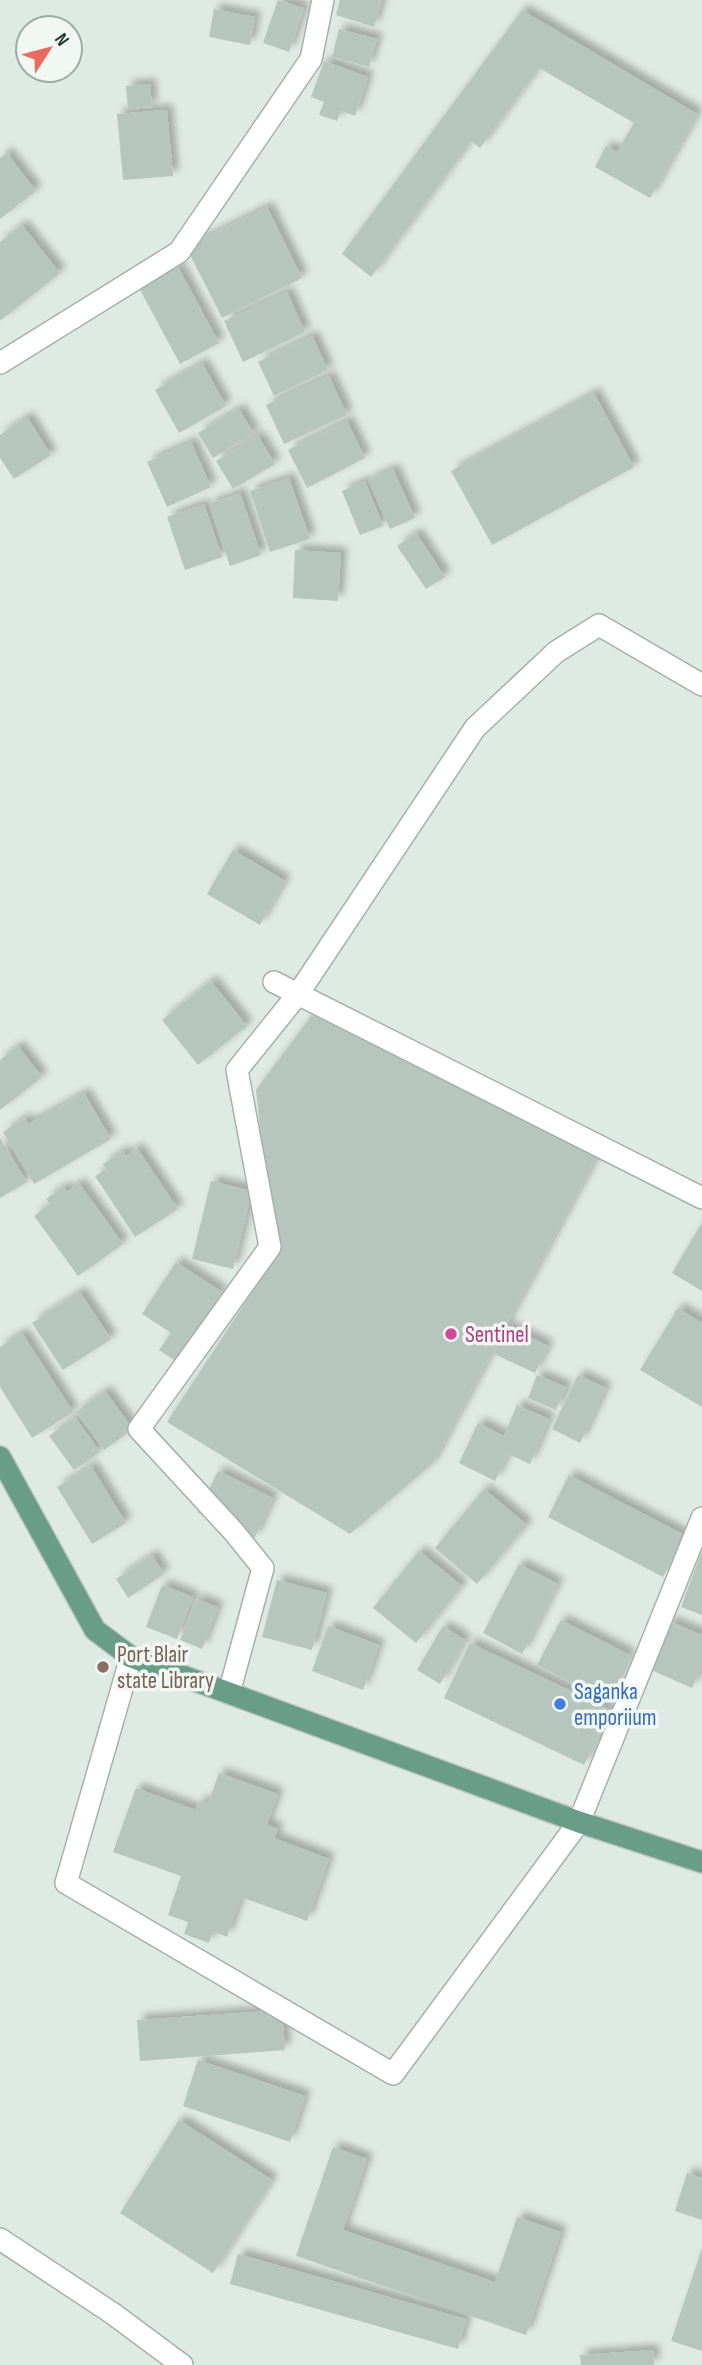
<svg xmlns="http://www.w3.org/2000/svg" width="702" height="2365" viewBox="0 0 702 2365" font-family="'Sofia Sans Condensed',sans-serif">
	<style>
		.building { fill: #b6c5bd; filter: url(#shadow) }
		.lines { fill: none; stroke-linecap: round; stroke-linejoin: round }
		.minor-casing { stroke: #a3b2aa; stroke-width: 24 }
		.major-casing { stroke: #bdc4c1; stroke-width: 24 }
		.minor { stroke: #fff; stroke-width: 21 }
		.major { stroke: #689d87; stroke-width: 21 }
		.hotel-dot { fill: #d1479c; stroke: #f1f7f3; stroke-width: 2.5 }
		.education-dot { fill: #8d6e63; stroke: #f1f7f3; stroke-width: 2.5 }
		.shop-dot { fill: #3f7fe0; stroke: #f1f7f3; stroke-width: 2.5 }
		.labels { text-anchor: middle; stroke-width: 7; stroke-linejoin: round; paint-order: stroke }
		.hotel-label { font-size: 23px; fill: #b23c85; stroke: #f1f7f3; text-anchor: start }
		.education-label { font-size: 23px; fill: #785e54; stroke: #f1f7f3; text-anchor: start }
		.shop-label { font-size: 23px; fill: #366cbe; stroke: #f1f7f3; text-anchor: start }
	</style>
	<defs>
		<filter id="shadow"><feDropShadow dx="6" dy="-6" stdDeviation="3.5" flood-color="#0004"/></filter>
	</defs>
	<rect width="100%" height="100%" fill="#e0eae4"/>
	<!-- building -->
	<g class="building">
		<path d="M278 0 304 8 289 52 263 43Z"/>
		<path d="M340 0H382L374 27 336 15Z"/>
		<path d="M214 9 255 17 250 45 209 37Z"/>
		<path d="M522 10 697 114 650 198 595 167 606 146 617 152 634 123 539 68 480 148 471 141 371 277 342 254Z"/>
		<path d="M339 29 377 39 369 67 332 57Z"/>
		<path d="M324 61 368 77 355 116 341 111 337 121 319 115 324 102 311 97Z"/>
		<path d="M150 84 152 107 128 109 126 86Z"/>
		<path d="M167 110 173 176 123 180 117 114Z"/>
		<path d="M7 153 36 191 0 219V158Z"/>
		<path d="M267 207 302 278 222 318 186 247Z"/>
		<path d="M22 225 60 273 0 321V242Z"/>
		<path d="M178 267 219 343 180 364 139 288Z"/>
		<path d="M287 292 305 332 243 362 224 321Z"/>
		<path d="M312 336 328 370 274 396 258 362Z"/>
		<path d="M202 363 226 406 179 433 155 390Z"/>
		<path d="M329 376 347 415 284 444 266 405Z"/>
		<path d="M594 393 634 467 492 545 451 471Z"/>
		<path d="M239 409 254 434 213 458 198 433Z"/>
		<path d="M27 417 51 455 14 479 0 458V435Z"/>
		<path d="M347 421 365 458 307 488 288 450Z"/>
		<path d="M258 436 275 464 233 489 216 461Z"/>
		<path d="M191 442 211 487 167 507 147 462Z"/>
		<path d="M393 469 415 518 390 529 368 480Z"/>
		<path d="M289 478 310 539 270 552 250 491Z"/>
		<path d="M365 481 383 526 360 535 342 491Z"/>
		<path d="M240 493 261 555 230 566 209 504Z"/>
		<path d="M204 504 222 557 185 570 167 517Z"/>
		<path d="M416 533 445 577 426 589 397 546Z"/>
		<path d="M295 550 341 553 338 601 293 598Z"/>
		<path d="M233 850 285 881 260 925 207 894Z"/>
		<path d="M211 981 247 1026 198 1065 162 1020Z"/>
		<path d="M312 1015 597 1156 432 1464 350 1534 167 1422 274 1259 256 1090Z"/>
		<path d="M18 1046 42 1077 0 1110V1060Z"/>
		<path d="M84 1093 111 1139 34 1184 3 1132 25 1118 28 1124Z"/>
		<path d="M0 1138 27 1182 0 1198Z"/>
		<path d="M137 1148 178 1209 135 1237 95 1176 106 1169 103 1164 123 1151 126 1156Z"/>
		<path d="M211 1181 252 1191 233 1269 192 1259Z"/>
		<path d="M79 1183 123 1244 78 1276 34 1216 50 1204 46 1199 63 1187 67 1192Z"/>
		<path d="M702 1223V1291L672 1273Z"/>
		<path d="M176 1262 222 1292 177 1362 159 1350 171 1333 142 1314Z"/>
		<path d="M80 1292 111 1339 63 1370 32 1323Z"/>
		<path d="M678 1308 702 1323V1407L640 1370Z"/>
		<path d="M507 1326 548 1346 535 1373 494 1354Z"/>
		<path d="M22 1333 73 1412 32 1438 0 1387V1347Z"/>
		<path d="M537 1375 566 1387 556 1410 528 1398Z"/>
		<path d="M578 1375 606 1388 580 1443 552 1429Z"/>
		<path d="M105 1391 133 1429 104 1450 76 1412Z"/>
		<path d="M517 1405 549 1419 530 1464 508 1454 495 1481 459 1463 478 1423 504 1436Z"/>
		<path d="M75 1417 100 1452 74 1470 49 1436Z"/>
		<path d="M91 1466 126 1523 92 1544 57 1487Z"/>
		<path d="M218 1471 273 1498 254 1539 198 1513Z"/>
		<path d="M569 1475 684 1535 663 1577 548 1517Z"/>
		<path d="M484 1489 527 1525 477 1584 435 1548Z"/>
		<path d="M419 1551 462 1586 416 1643 373 1608Z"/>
		<path d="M702 1551V1615L681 1607Z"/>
		<path d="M152 1555 164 1574 128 1598 116 1579Z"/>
		<path d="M519 1564 558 1584 522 1654 483 1633Z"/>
		<path d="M277 1580 327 1593 312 1650 262 1637Z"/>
		<path d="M162 1585 193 1597 177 1639 146 1627Z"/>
		<path d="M196 1599 218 1607 202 1649 180 1640Z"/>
		<path d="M561 1620 630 1655 607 1701 537 1665Z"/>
		<path d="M669 1621 702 1635V1664L692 1688 649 1669Z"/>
		<path d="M328 1626 379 1645 363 1690 312 1671Z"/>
		<path d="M443 1626 465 1640 440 1684 417 1670Z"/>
		<path d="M470 1643 611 1710 584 1765 444 1698Z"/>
		<path d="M219 1773 278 1794 267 1825 278 1829 274 1838 329 1859 307 1921 241 1897 227 1937 213 1931 209 1943 184 1934 188 1922 168 1915 181 1876 113 1852 136 1788 196 1810 199 1801 208 1804Z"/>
		<path d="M282 2010 285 2050 140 2061 137 2020Z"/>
		<path d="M198 2060 305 2096 290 2142 183 2106Z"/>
		<path d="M179 2120 272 2180 213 2273 120 2213Z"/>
		<path d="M333 2147 367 2159 343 2230 495 2282 517 2217 561 2232 526 2335 296 2256Z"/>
		<path d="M687 2173 702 2178V2220L675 2211Z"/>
		<path d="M702 2248V2351L671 2341Z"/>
		<path d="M238 2254 466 2319 458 2349 230 2284Z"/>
		<path d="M653 2350 654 2365H581L580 2355Z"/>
	</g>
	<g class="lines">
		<!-- minor casing -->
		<g class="minor-casing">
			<g id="minor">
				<path d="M0 363 179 252 311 59 323 0"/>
				<path d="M274 982 702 1198"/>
				<path d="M131 1657 66 1883 393 2074 579 1822 702 1518"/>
				<path d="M229 1693 263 1568 233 1531 139 1429 270 1247 237 1070 298 994 475 728 556 652 599 625 702 685"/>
				<path d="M0 2239 112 2313 182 2365"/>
			</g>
		</g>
		<!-- major casing -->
		<g class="major-casing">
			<path id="major" d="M0 1457 95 1630 131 1657 579 1822 702 1862"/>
		</g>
		<!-- minor -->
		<use href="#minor" class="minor"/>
		<!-- major -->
		<use href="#major" class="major"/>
	</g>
	<!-- markers -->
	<circle class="hotel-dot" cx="451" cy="1334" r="7"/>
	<circle class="education-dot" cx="103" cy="1667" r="7"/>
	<circle class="shop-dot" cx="560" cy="1704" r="7"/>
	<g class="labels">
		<!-- hotel labels -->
		<g class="hotel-label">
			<text x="465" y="1342">Sentinel</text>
		</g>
		<!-- education labels -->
		<g class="education-label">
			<text x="117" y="1662">Port Blair<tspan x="117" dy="26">state Library</tspan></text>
		</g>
		<!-- shop labels -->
		<g class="shop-label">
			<text x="574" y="1699">Saganka<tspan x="574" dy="26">emporiium</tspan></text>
		</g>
	</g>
	<!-- north arrow -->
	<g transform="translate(49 49) rotate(54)"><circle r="33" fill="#f1f7f3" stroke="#9eaba5" stroke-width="2"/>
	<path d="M0-5L12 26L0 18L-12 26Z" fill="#e96b60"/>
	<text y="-10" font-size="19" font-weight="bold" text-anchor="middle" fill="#223a30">N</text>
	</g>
</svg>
